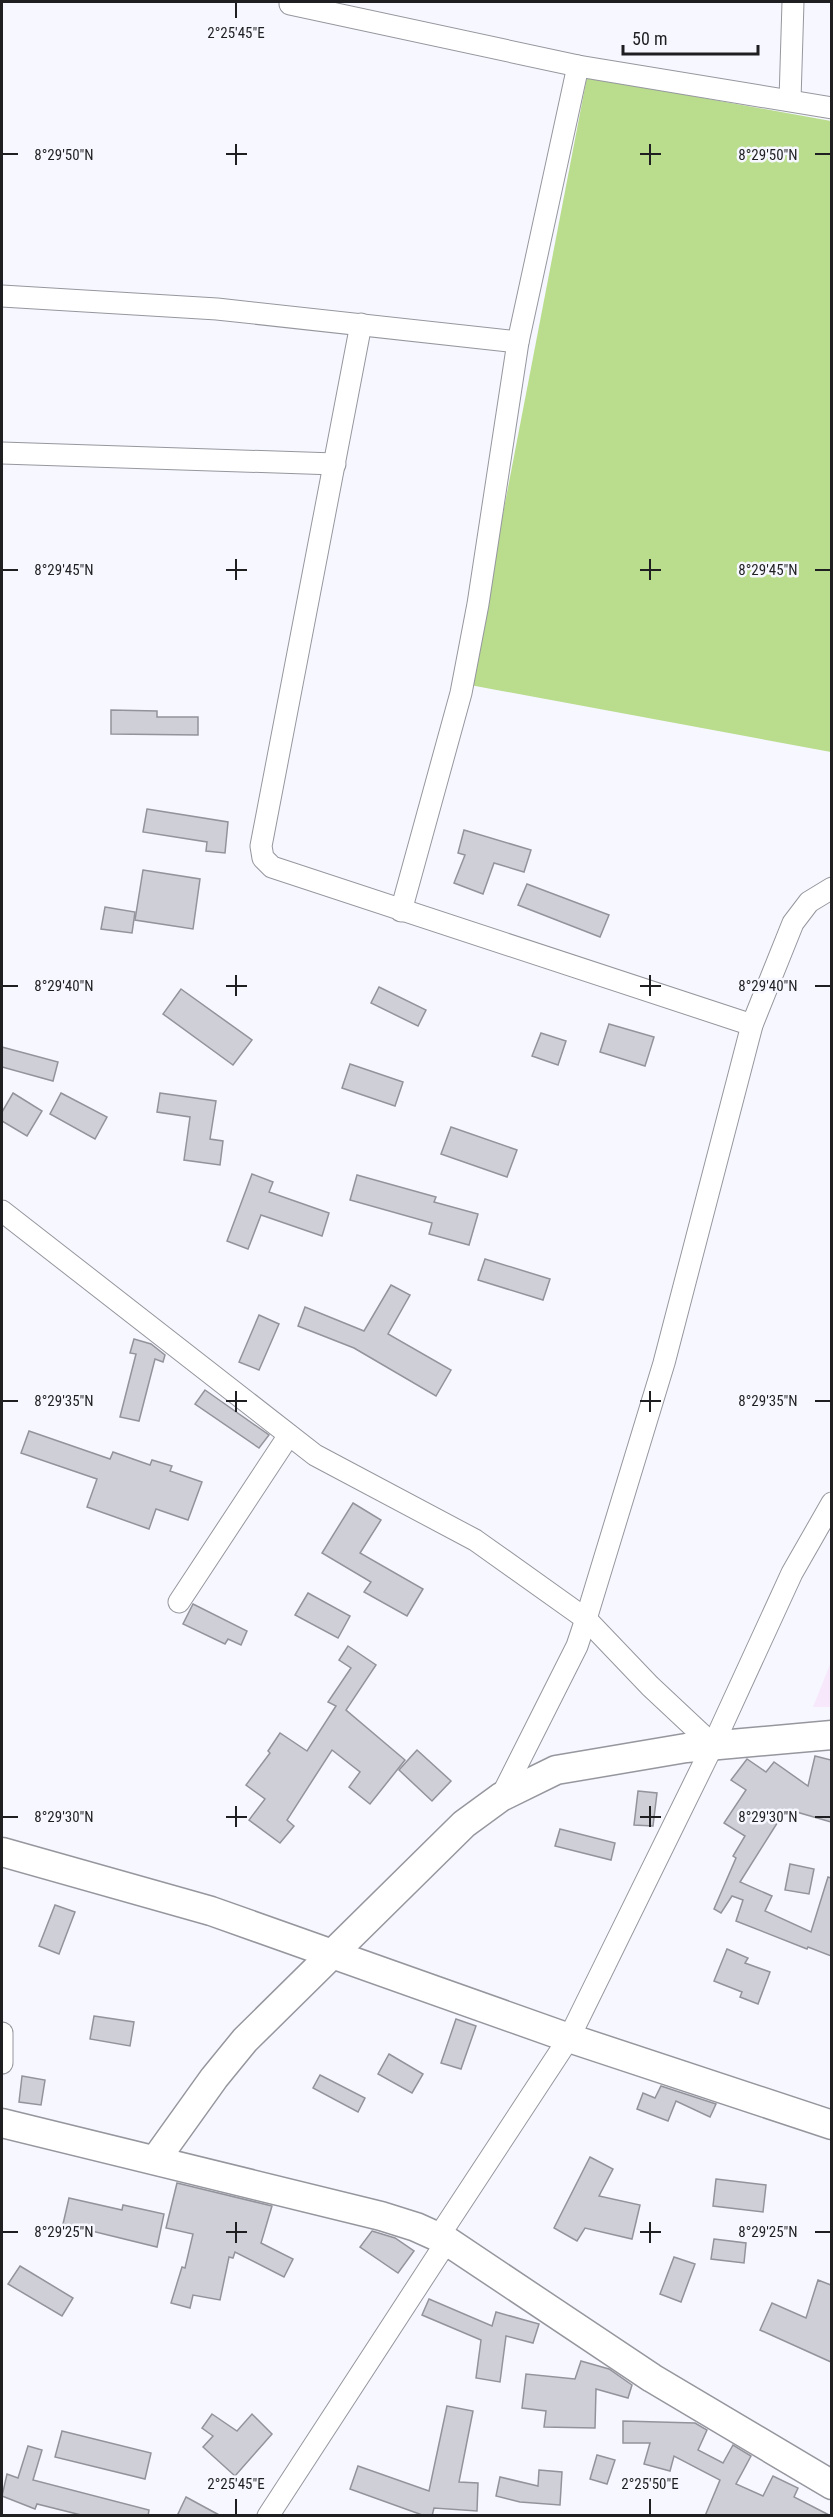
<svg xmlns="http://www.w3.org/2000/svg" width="833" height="2517" viewBox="0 0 833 2517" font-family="'Roboto Condensed',sans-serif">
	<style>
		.education { fill: #f7e8fb }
		.green { fill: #b9dc8d }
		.building { fill: #cfd0d7; stroke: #93949b; stroke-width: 1.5 }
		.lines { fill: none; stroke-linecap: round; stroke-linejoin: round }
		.street-casing { stroke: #96979e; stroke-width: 23 }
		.secondary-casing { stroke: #96979e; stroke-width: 31 }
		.street { stroke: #fff; stroke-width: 21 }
		.secondary { stroke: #fff; stroke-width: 28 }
		.ticks { fill: none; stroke: #1f1f22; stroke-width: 2 }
		.ticks-label { font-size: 15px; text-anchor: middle; fill: #1f1f22; stroke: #f6f7ff; stroke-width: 5; stroke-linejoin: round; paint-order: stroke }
	</style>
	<rect width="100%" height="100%" fill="#f6f7ff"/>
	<!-- education -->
	<path class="education" d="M831 1662V1707H813Z"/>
	<!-- green -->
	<path class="green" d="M587 77 831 121V752L470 685Z"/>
	<!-- building -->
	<g class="building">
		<path d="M111 710 157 711V717H198V735L111 734Z"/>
		<path d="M147 809 228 822 225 853 206 851 207 842 143 832Z"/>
		<path d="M464 830 531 850 524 872 494 863 483 894 454 883 465 855 458 853Z"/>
		<path d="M143 870 200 879 193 929 135 920Z"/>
		<path d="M527 884 609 915 600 937 518 905Z"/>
		<path d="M105 907 135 912 132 933 101 929Z"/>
		<path d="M379 987 426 1010 418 1026 371 1003Z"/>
		<path d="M181 989 252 1040 233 1065 163 1014Z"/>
		<path d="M609 1024 654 1037 645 1066 600 1052Z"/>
		<path d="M541 1033 566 1041 558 1065 532 1056Z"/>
		<path d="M2 1047 58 1062 53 1081 2 1067Z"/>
		<path d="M350 1064 403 1082 395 1106 342 1088Z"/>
		<path d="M13 1093 42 1111 27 1136 2 1121V1112Z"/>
		<path d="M61 1093 107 1117 95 1139 50 1114Z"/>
		<path d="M160 1093 216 1101 210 1139 223 1141 220 1165 184 1160 190 1117 157 1112Z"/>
		<path d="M451 1127 517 1150 507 1177 441 1154Z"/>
		<path d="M252 1174 273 1182 269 1192 329 1213 322 1236 261 1215 248 1249 227 1241Z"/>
		<path d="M357 1175 436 1197 434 1202 478 1214 469 1245 429 1234 432 1223 350 1200Z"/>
		<path d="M485 1259 550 1279 543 1300 478 1280Z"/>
		<path d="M391 1285 410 1295 388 1334 451 1370 436 1396 354 1348 298 1326 305 1307 364 1331Z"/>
		<path d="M259 1315 279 1324 259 1370 239 1362Z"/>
		<path d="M134 1339 151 1344 165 1355 163 1362 155 1359 139 1421 120 1417 136 1354 130 1353Z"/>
		<path d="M205 1390 269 1435 259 1448 195 1404Z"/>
		<path d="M29 1431 110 1459 113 1452 150 1465 152 1460 172 1466 170 1471 202 1482 188 1520 156 1509 149 1529 87 1507 97 1479 21 1453Z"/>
		<path d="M353 1503 381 1520 360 1553 423 1589 407 1616 364 1592 371 1582 322 1553Z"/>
		<path d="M308 1593 350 1616 338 1638 295 1615Z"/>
		<path d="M193 1604 247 1631 241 1645 228 1639 225 1644 183 1624Z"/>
		<path d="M348 1646 376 1665 346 1710 405 1760 370 1804 349 1787 360 1772 332 1750 287 1820 294 1826 280 1843 249 1820 265 1799 246 1785 270 1753 268 1751 280 1733 307 1751 336 1706 328 1702 351 1668 339 1660Z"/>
		<path d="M417 1750 451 1781 432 1801 399 1770Z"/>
		<path d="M815 1756 831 1760V1822L786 1809 740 1882 772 1896 765 1911 811 1932 828 1877 831 1878V1956L808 1947 807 1949 736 1921 743 1900 732 1896 721 1913 714 1909 736 1858 733 1856 745 1836 724 1823 746 1790 731 1780 747 1759 766 1772 774 1762 808 1786Z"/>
		<path d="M638 1791 657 1793 653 1826 634 1825Z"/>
		<path d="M560 1829 615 1843 611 1860 555 1846Z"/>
		<path d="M790 1864 814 1869 809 1894 785 1890Z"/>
		<path d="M55 1905 75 1912 59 1954 39 1946Z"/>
		<path d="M727 1949 748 1958 745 1963 770 1972 758 2004 740 1997 742 1992 714 1981Z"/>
		<path d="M94 2016 134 2022 130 2046 90 2039Z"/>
		<path d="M456 2019 476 2026 461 2069 441 2063Z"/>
		<path d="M389 2054 423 2074 412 2093 378 2074Z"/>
		<path d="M320 2075 365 2098 358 2112 313 2088Z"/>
		<path d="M22 2076 45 2080 41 2105 19 2102Z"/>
		<path d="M661 2086 716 2104 710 2117 676 2101 668 2121 637 2109 643 2093 655 2098Z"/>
		<path d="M590 2157 613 2169 599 2196 640 2205 632 2239 585 2228 577 2241 554 2228Z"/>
		<path d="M716 2179 766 2185 763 2212 713 2206Z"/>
		<path d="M177 2183 272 2206 261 2243 293 2259 284 2277 235 2252 233 2258 229 2257 220 2300 193 2295 190 2308 171 2303 182 2267 185 2268 193 2234 166 2228Z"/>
		<path d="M69 2198 122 2210 123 2205 164 2214 157 2247 63 2224Z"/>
		<path d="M372 2231 395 2238 414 2251 398 2273 360 2247Z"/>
		<path d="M714 2239 746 2243 744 2263 711 2259Z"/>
		<path d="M674 2257 695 2264 681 2302 660 2294Z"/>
		<path d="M20 2266 73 2298 62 2316 8 2284Z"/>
		<path d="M818 2280 831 2285V2362L760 2330 772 2303 806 2318Z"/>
		<path d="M429 2299 492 2326 496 2312 539 2324 533 2343 506 2336 500 2382 476 2378 481 2340 422 2315Z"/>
		<path d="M581 2361 609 2369 632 2385 628 2398 596 2389 595 2428 544 2427 546 2411 522 2408 526 2374 575 2379Z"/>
		<path d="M447 2406 473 2411 459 2482 478 2483 477 2511 434 2508 432 2516H425L350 2489 358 2466 429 2491Z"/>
		<path d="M212 2414 237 2431 252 2414 272 2434 235 2476 203 2447 213 2436 202 2428Z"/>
		<path d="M623 2421 695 2423 707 2430 698 2450 723 2463 733 2445 751 2456 736 2484 763 2496 773 2476 798 2488 794 2497 831 2516H705L720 2480 674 2456 670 2471 644 2464 650 2443H623Z"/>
		<path d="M62 2431 151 2453 145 2479 55 2457Z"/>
		<path d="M28 2446 42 2450 33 2480 149 2510 148 2516H85L37 2504 35 2509 2 2496 7 2474 18 2478Z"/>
		<path d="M597 2455 615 2460 607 2484 590 2479Z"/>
		<path d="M539 2470 562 2472 560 2505 520 2502 496 2496 500 2477 538 2486Z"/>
		<path d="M186 2497 221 2516H177Z"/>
	</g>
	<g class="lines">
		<!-- street casing -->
		<g class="street-casing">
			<g id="street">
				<path d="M290 4 578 66 832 108"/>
				<path d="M790 100 793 2"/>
				<path d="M2 296 217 309 518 342"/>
				<path d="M361 324 261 846 263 858 272 867 752 1025"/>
				<path d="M2 453 335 464"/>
				<path d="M401 911 461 693 478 604 518 342 578 66"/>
				<path d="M2 1211 315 1455 475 1540 586 1619 650 1686 713 1745"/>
				<path d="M179 1602 289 1435"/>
				<path d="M501 1797 577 1646 586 1619 664 1363 752 1025 793 923 809 902 832 888"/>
				<path d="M2 2033V2063"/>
				<path d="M439 2236 569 2038 713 1745 792 1573 832 1503"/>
				<path d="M268 2516 447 2241"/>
			</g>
		</g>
		<!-- secondary casing -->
		<g class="secondary-casing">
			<g id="secondary">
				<path d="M2 1852 211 1911 569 2038 832 2125"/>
				<path d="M2 2123 381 2216 416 2227 447 2241 652 2378 832 2485"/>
				<path d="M156 2159 214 2078 245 2040 464 1824 501 1797 556 1770 686 1748 832 1735"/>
			</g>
		</g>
		<!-- street -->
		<use href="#street" class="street"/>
		<!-- secondary -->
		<use href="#secondary" class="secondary"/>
	</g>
	<!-- ticks -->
	<path class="ticks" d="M236 3V18M236 144V165M650 144V165M3 154H18M226 154H247M640 154H661M815 154H830M236 559V580M650 559V580M3 570H18M226 570H247M640 570H661M815 570H830M236 975V996M650 975V996M3 986H18M226 986H247M640 986H661M815 986H830M236 1391V1412M650 1391V1412M3 1401H18M226 1401H247M640 1401H661M815 1401H830M236 1806V1827M650 1806V1827M3 1817H18M226 1817H247M640 1817H661M815 1817H830M236 2222V2243M650 2222V2243M3 2232H18M226 2232H247M640 2232H661M815 2232H830M236 2499V2514M650 2499V2514"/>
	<g class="ticks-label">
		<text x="236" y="38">2°25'45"E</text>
		<text x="64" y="160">8°29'50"N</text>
		<text x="768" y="160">8°29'50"N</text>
		<text x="64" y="575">8°29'45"N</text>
		<text x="768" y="575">8°29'45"N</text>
		<text x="64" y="991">8°29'40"N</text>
		<text x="768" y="991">8°29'40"N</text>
		<text x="64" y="1406">8°29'35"N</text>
		<text x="768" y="1406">8°29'35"N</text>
		<text x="64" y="1822">8°29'30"N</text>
		<text x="768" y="1822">8°29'30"N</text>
		<text x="64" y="2237">8°29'25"N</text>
		<text x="768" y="2237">8°29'25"N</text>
		<text x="236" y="2489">2°25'45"E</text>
		<text x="650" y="2489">2°25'50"E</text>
	</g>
	<!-- border -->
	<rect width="833" height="2517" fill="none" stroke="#1f1f22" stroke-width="6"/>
	<!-- scale -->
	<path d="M623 45v9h135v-9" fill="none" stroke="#1f1f22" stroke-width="3"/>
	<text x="632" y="45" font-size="18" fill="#1f1f22" stroke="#f6f7ff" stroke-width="4.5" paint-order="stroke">50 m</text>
</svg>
